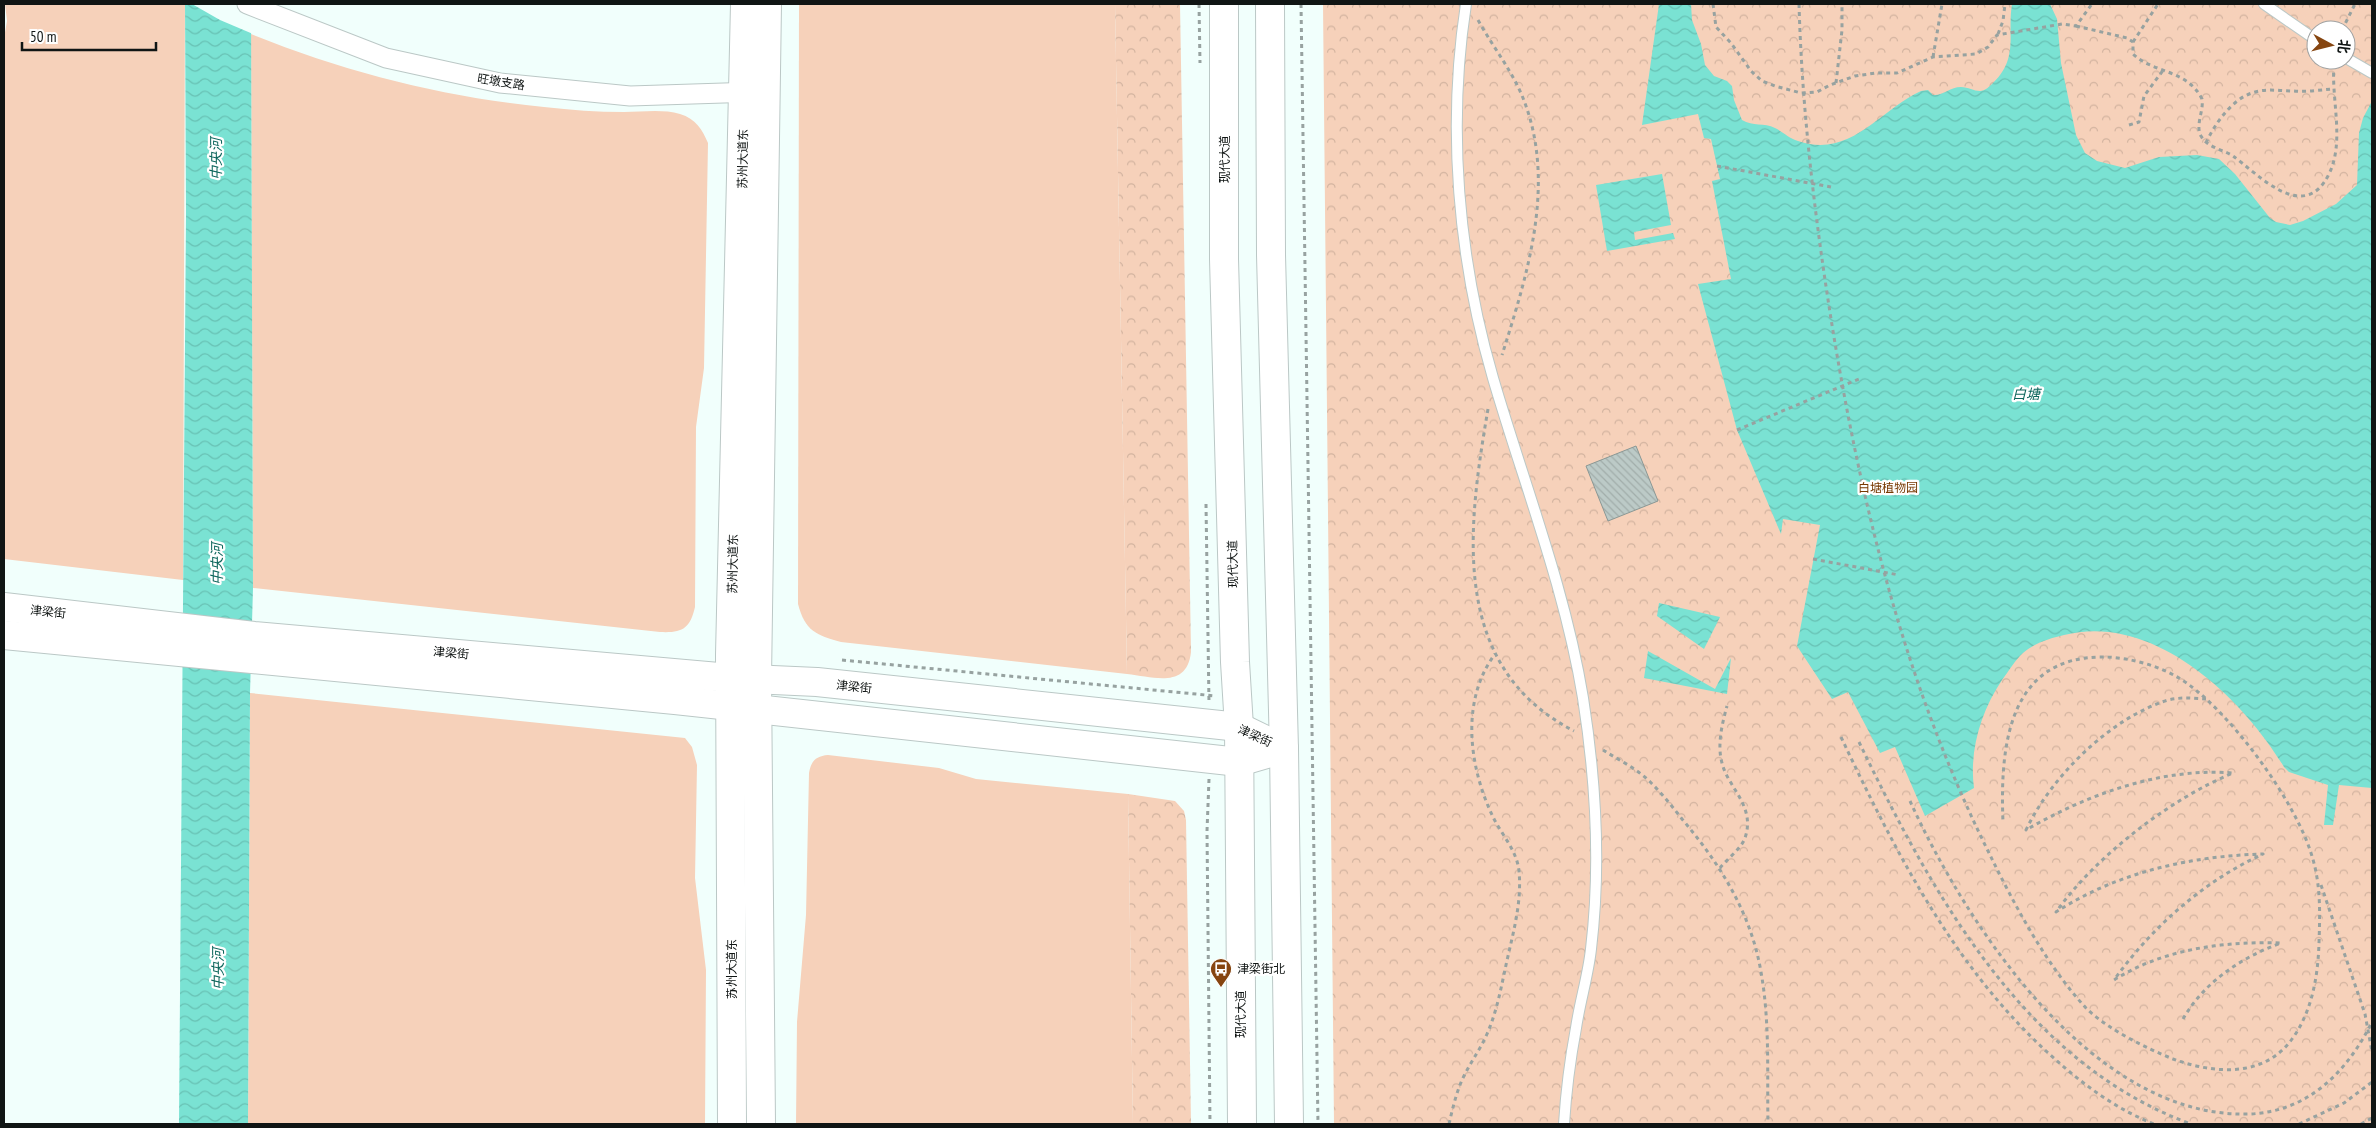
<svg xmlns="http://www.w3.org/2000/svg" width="2376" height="1128" viewBox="0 0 2376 1128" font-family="'PT Sans Narrow','Noto Sans SC',sans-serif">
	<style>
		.grass { fill: #f6d1ba }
		.forest { fill: url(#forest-crowns); fill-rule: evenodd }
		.water { fill: url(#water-waves) }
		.pier { fill: #f1fffc }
		.building { fill: url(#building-back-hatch); stroke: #8a9794 }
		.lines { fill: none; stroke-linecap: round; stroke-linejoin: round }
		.lane-casing { stroke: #bbc8c6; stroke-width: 12 }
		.street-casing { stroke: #bbc8c6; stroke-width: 21 }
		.secondary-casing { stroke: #bbc8c6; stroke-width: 30 }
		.primary-casing { stroke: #bbc8c6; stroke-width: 30 }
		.path { stroke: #97a2a0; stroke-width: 3; stroke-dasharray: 4 4; stroke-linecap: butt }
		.lane { stroke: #fff; stroke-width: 10 }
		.street { stroke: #fff; stroke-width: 19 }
		.secondary { stroke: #fff; stroke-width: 28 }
		.primary { stroke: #fff; stroke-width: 28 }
		.labels { text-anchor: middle; stroke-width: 4.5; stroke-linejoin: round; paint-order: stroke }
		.street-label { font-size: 12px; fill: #101514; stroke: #fff }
		.park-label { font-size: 12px; fill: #773902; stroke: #fff }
		.poi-label { font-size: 12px; fill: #101514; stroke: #fff; text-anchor: start }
		.water-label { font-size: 14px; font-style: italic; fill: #0d665c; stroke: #fff }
	</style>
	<defs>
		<pattern id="forest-crowns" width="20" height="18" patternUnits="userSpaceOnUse" patternTransform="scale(1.25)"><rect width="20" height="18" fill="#f6d1ba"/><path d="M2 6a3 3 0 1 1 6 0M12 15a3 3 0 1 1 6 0" fill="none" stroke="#d2b39f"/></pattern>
		<pattern id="water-waves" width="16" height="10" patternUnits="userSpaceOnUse" patternTransform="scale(1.25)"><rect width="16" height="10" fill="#7ae2d3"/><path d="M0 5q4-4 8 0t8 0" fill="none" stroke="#68c1b4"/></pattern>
		<pattern id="building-back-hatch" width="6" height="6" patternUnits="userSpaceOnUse" patternTransform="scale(1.25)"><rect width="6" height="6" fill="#bccac7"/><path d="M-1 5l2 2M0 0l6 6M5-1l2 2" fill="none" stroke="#a1adaa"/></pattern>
	</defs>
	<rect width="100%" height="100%" fill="#f1fffc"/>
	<!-- grass -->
	<g class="grass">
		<path d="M5 4H185L183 580 4 559V38L7 21Z"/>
		<path d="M799 4H1115L1127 674 841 642C816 635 805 631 798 604Z"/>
		<path d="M251 34C345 72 443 97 544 107 571 110 597 112 624 112 642 112 663 109 680 114 696 119 702 129 708 143L704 368 696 427 695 607C690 629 682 633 660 632L253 588Z"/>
		<path d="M250 693 685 738 692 747 697 765 695 878 706 970 705 1124H248Z"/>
		<path d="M828 755 939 768 976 779 1128 794 1133 1124H796L797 1022 806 915 809 773C811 761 816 756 828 755Z"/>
	</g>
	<!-- forest -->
	<g class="forest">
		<path d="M1115 4H1180L1191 652C1187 689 1154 677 1127 674Z"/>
		<path d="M1323 4H2372V1124H1334ZM2316 30H2346V60H2316Z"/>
		<path d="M1128 794 1175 801 1184 811 1186 820 1191 1124H1133Z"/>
	</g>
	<!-- water -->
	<g class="water">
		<path d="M185 4H251L253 588 250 693 248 1124H179L186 214Z"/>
		<path d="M1659 4H1691L1692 20 1701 44 1705 65 1714 76 1727 81 1732 86 1734 100 1742 120C1753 127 1764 122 1775 128 1783 132 1789 138 1798 141 1851 159 1879 110 1921 91L1928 90 1933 95C1943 96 1950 87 1961 87 1968 87 1974 91 1980 91 1985 91 1990 86 1993 83 2019 58 2007 34 2012 4H2050L2057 19 2061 63 2076 135 2085 153 2097 161 2125 168 2159 157 2197 155 2219 159 2235 174 2270 218 2276 222 2290 225 2303 221 2336 204 2357 185 2359 133 2363 118 2372 101V788L2339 785 2333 825H2324L2328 785 2289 772 2284 767C2242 697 2153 612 2064 635 2051 638 2034 643 2023 653 2015 660 2009 671 2002 680 1981 711 1969 751 1974 788L1925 816 1895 747 1880 753 1848 692 1832 699 1797 646 1820 525 1783 519 1781 534 1737 430 1698 284 1731 279 1712 181 1720 179 1711 139 1704 138 1698 114 1642 125Z"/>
		<path d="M1662 174 1671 225 1634 232 1635 240 1673 233 1675 239 1607 251 1596 185Z"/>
		<path d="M1659 603 1720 617 1704 649 1657 616Z"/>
		<path d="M1648 651 1715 689 1731 658 1727 694 1644 678Z"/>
	</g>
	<!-- pier -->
	<path class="pier" d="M192 4H253V34L220 20Z"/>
	<!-- building -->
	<path class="building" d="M1636 446 1658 501 1608 521 1586 466Z"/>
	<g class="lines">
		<!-- lane casing -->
		<g class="lane-casing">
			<g id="lane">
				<path d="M1466 4C1447 127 1458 258 1493 378 1524 484 1565 588 1583 698 1596 781 1601 865 1591 949 1588 976 1580 1001 1576 1028 1570 1060 1566 1092 1564 1124"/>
				<path d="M2264 4 2316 40"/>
				<path d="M2346 58 2372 73"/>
			</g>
		</g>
		<!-- street casing -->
		<g class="street-casing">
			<path id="street" d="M247 4 386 58 500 83 630 96 755 92"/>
		</g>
		<!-- secondary casing -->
		<g class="secondary-casing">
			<g id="secondary">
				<path d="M4 607 254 636 730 678 817 682 1239 727 1284 749"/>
				<path d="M4 635 675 700 1239 762 1284 749"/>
				<path d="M732 1124 730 655 745 4"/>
				<path d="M761 1124 757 679 767 4"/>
			</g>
		</g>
		<!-- primary casing -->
		<g class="primary-casing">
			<g id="primary">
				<path d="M1224 4V259L1235 662 1239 727 1242 1124"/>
				<path d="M1270 4 1271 255 1284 749 1289 1124"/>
			</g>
		</g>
		<!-- path -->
		<g class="path">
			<path d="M1199 4 1200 63"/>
			<path d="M1301 4 1318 1124"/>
			<path d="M1713 4 1716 27 1731 43 1751 71 1762 81 1775 86 1801 93 1817 92 1830 85 1855 76 1876 73H1897L1933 57 1976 54 1988 47 1997 35 2062 24 2076 26 2092 4"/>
			<path d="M1799 4C1802 111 1815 219 1832 325 1862 509 1906 687 1990 855 2015 906 2047 966 2086 1008 2107 1029 2146 1048 2173 1059 2214 1074 2264 1078 2292 1039 2312 1012 2318 976 2319 943 2320 912 2321 883 2311 853 2294 799 2228 708 2179 678 2157 665 2128 657 2102 657 2007 657 2000 749 2003 822"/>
			<path d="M1478 20C1494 49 1515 74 1526 106 1555 188 1527 276 1502 355"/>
			<path d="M2076 26 2127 38 2133 42V54C2152 73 2187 69 2202 99 2204 111 2195 125 2201 136 2208 148 2222 149 2233 156 2258 174 2304 225 2329 174 2345 141 2331 100 2334 64"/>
			<path d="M2342 30 2355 4"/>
			<path d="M1998 34 2003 21 2005 4"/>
			<path d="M2133 42 2158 4"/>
			<path d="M1933 57 1942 4"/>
			<path d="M1836 83 1842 30V4"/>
			<path d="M2129 125 2139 122 2144 96 2164 69"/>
			<path d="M2206 143C2214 125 2232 99 2252 93 2265 88 2280 91 2294 91 2307 92 2320 90 2332 89"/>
			<path d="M1717 166 1831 187"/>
			<path d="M1488 409C1468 526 1448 666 1574 731"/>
			<path d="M1737 430 1859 379"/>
			<path d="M1206 504 1209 703"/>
			<path d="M1813 559 1899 575"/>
			<path d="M842 660 1216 696"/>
			<path d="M1841 737C1897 855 1957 973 2056 1060 2085 1086 2118 1110 2154 1124"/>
			<path d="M1859 742C1932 893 2024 1063 2191 1124"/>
			<path d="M1603 750C1617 759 1634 767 1647 779 1660 791 1671 805 1682 819 1720 864 1751 913 1761 972 1770 1022 1767 1074 1768 1124"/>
			<path d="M1209 779 1207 831 1210 1124"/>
			<path d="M1910 801C1967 926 2093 1119 2249 1114 2308 1112 2347 1072 2372 1022"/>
			<path d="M1720 868C1727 859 1741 849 1745 838 1756 806 1728 788 1722 763 1717 745 1722 724 1727 706"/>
			<path d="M2321 885 2365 1014 2372 1052"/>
			<path d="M2183 1019C2204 982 2242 957 2281 943 2224 941 2163 949 2114 980 2152 927 2204 881 2263 854 2191 856 2118 872 2056 912 2096 856 2170 799 2233 773 2162 767 2086 795 2026 830 2051 777 2110 718 2168 700 2181 697 2193 698 2206 699"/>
			<path d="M1449 1124C1453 1107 1457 1089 1465 1074 1472 1060 1481 1048 1487 1034 1497 1011 1501 988 1506 965 1513 933 1522 903 1519 871 1517 851 1502 835 1493 817 1469 767 1460 701 1495 654"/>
			<path d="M2299 1124 2344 1103 2372 1082"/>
			<path d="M2361 1124 2372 1118"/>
		</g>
		<!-- lane -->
		<use href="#lane" class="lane"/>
		<!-- street -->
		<use href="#street" class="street"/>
		<!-- secondary -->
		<use href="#secondary" class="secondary"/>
		<!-- primary -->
		<use href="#primary" class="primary"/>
	</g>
	<!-- icons -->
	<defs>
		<g id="bus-pin" transform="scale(1.125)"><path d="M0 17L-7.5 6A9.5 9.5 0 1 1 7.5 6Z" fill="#864510" stroke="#fff"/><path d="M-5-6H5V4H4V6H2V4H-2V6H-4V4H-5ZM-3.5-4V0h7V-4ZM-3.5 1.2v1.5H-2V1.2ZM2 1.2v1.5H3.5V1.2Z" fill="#fff"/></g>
	</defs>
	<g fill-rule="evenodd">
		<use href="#bus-pin" x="1221" y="969"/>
	</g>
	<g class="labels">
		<!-- street labels -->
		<g class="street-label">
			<text transform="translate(501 82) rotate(9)" y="4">旺墩支路</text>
			<text transform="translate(743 159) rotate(-89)" y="4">苏州大道东</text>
			<text transform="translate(1225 159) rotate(-90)" y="4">现代大道</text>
			<text transform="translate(733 564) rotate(-89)" y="4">苏州大道东</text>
			<text transform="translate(1233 564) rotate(-91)" y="4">现代大道</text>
			<text transform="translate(48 612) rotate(6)" y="4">津梁街</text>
			<text transform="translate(451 653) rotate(5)" y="4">津梁街</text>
			<text transform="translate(854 687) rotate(6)" y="4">津梁街</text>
			<text transform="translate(1255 736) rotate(24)" y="4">津梁街</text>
			<text transform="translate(732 969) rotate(-90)" y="4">苏州大道东</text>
			<text transform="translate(1241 1014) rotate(-90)" y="4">现代大道</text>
		</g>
		<!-- park labels -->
		<g class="park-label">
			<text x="1888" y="492">白塘植物园</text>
		</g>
		<!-- poi labels -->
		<g class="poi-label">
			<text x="1237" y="973">津梁街北</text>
		</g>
		<!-- water labels -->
		<g class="water-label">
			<text transform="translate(216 159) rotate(-90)" y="5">中央河</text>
			<text x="2026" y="399">白塘</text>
			<text transform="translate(217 564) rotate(-90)" y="5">中央河</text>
			<text transform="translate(218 969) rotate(-90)" y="5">中央河</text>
		</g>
	</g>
	<!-- border -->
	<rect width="2376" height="1128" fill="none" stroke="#101514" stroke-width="10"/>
	<!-- north arrow -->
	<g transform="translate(2331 45) rotate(97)"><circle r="24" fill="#ffffff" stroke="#9fa1a1"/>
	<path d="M0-4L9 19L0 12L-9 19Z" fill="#864510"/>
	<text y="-8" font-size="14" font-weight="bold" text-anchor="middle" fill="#101514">北</text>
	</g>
	<!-- scale -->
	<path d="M22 42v8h134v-8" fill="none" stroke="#101514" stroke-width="2.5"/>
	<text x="30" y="42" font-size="15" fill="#101514" stroke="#ffffff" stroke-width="4" paint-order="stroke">50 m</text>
</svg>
